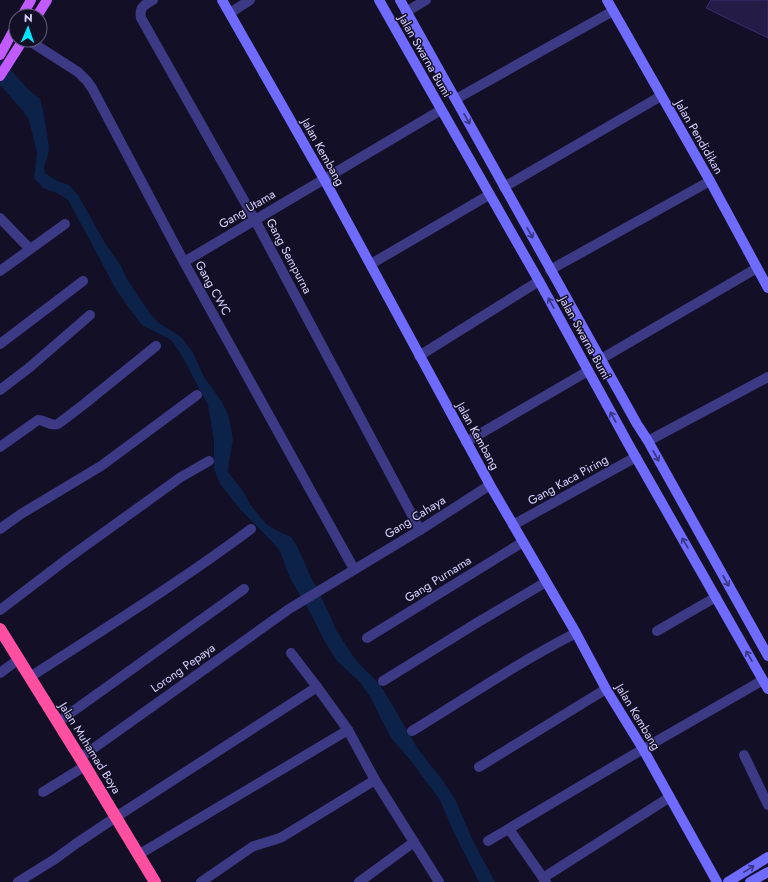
<svg xmlns="http://www.w3.org/2000/svg" width="768" height="882" viewBox="0 0 768 882" font-family="Jost,sans-serif">
	<style>
		.water { fill: #0c2248 }
		.building { fill: #241b47; stroke: #3b2d73 }
		.lines { fill: none; stroke-linecap: round; stroke-linejoin: round }
		.street { stroke: #3d3a85; stroke-width: 10 }
		.secondary { stroke: #6f6bff; stroke-width: 10 }
		.primary { stroke: #c25bff; stroke-width: 10 }
		.highway { stroke: #ff4fa3; stroke-width: 12 }
		.oneway { stroke: #38347d }
		.labels { text-anchor: middle; stroke-width: 3; stroke-linejoin: round; paint-order: stroke }
		.street-label { font-size: 12px; fill: #d9d4ff; stroke: #130f26 }
	</style>
	<rect width="100%" height="100%" fill="#130f26"/>
	<!-- water -->
	<path class="water" d="M0 58 28 89 40 99 43 110 49 147 48 155 44 167 45 173 57 181 69 185 78 195 105 243 121 266 127 279 151 315 159 323 181 337 193 353 204 377 222 402 229 417 233 440 229 461 228 472 245 494 249 503 266 524 276 530 291 537 297 546 309 573 329 613 336 630 353 656 360 665 375 679 384 691 418 749 441 778 455 799 473 841 495 882H479L454 833 440 800 411 761 392 739 381 719 372 700 360 682 337 661 325 642 311 614 290 578 279 549 240 509 220 484 214 469V441L208 405 181 354 171 340 142 325 129 308 114 286 102 263 68 200 59 194 43 188 34 178 37 153 29 120 22 110 0 85Z"/>
	<!-- building -->
	<path class="building" d="M711 0H768V38L706 8Z"/>
	<g class="lines">
		<!-- street -->
		<g class="street">
			<path d="M153 0C144 5 139 7 141 18L255 220 420 530"/>
			<path d="M406 12 426 0"/>
			<path d="M230 13 250 0"/>
			<path d="M28 40 78 72 87 81 92 88 184 262 354 569"/>
			<path d="M456 99 613 11"/>
			<path d="M504 187 661 96"/>
			<path d="M0 218 30 249"/>
			<path d="M184 262 441 110"/>
			<path d="M371 264 489 195"/>
			<path d="M550 270 710 181"/>
			<path d="M0 271 65 224"/>
			<path d="M0 344 83 281"/>
			<path d="M419 356 539 281"/>
			<path d="M601 359 757 268"/>
			<path d="M0 390 30 367 90 315"/>
			<path d="M648 441 768 377"/>
			<path d="M466 442 588 371"/>
			<path d="M0 447 38 420C45 420 51 427 58 424L83 405 156 346"/>
			<path d="M513 525 636 457"/>
			<path d="M0 529 21 514 101 466 197 395"/>
			<path d="M0 610 67 559 181 477 209 461"/>
			<path d="M657 631 716 597"/>
			<path d="M367 638 523 542"/>
			<path d="M291 653 317 687 348 730 375 780 439 882"/>
			<path d="M0 673 19 659"/>
			<path d="M30 677C104 629 180 582 251 529"/>
			<path d="M383 681 475 624 546 582"/>
			<path d="M58 722 244 589"/>
			<path d="M412 731C466 698 519 662 576 633"/>
			<path d="M744 755 768 805"/>
			<path d="M80 758 289 609 420 530 490 485"/>
			<path d="M479 767 606 689"/>
			<path d="M43 792 85 766"/>
			<path d="M509 829 546 882"/>
			<path d="M488 841 643 749 763 680"/>
			<path d="M138 855 348 730"/>
			<path d="M543 878 670 797"/>
			<path d="M18 882 55 859 77 843 116 817 317 687"/>
			<path d="M201 882 252 847C262 843 273 841 282 837L375 780"/>
			<path d="M359 882 414 842"/>
		</g>
		<!-- secondary -->
		<g class="secondary">
			<path d="M222 0 324 179 490 485 576 633 606 689 643 749 717 882"/>
			<path d="M379 0 539 281 630 447 768 689"/>
			<path d="M400 0 637 424 648 441 768 656"/>
			<path d="M607 0 710 181 768 288"/>
			<path d="M728 882 768 857"/>
			<path d="M750 882 768 872"/>
		</g>
		<!-- primary -->
		<g class="primary">
			<path d="M22 16 31 0"/>
			<path d="M37 16 47 0"/>
			<path d="M0 55 16 26"/>
			<path d="M0 76 23 40"/>
		</g>
		<!-- highway -->
		<path class="highway" d="M0 629 85 766 155 882"/>
	</g>
	<!-- one-way arrows -->
	<defs><path id="oneway-shaft" d="M-6 0H5M1.5-3L5.5 0L1.5 3" fill="none" stroke-width="1.6" stroke-linecap="round" stroke-linejoin="round"/></defs>
	<g class="oneway">
		<use href="#oneway-shaft" transform="translate(467 119) rotate(61)"/>
		<use href="#oneway-shaft" transform="translate(530 233) rotate(61)"/>
		<use href="#oneway-shaft" transform="translate(551 303) rotate(-119)"/>
		<use href="#oneway-shaft" transform="translate(613 417) rotate(-119)"/>
		<use href="#oneway-shaft" transform="translate(656 456) rotate(61)"/>
		<use href="#oneway-shaft" transform="translate(685 543) rotate(-120)"/>
		<use href="#oneway-shaft" transform="translate(726 581) rotate(61)"/>
		<use href="#oneway-shaft" transform="translate(749 656) rotate(-120)"/>
		<use href="#oneway-shaft" transform="translate(749 869) rotate(-31)"/>
	</g>
	<g class="labels">
		<!-- street labels -->
		<g class="street-label">
			<text transform="translate(425 56) rotate(60)" y="4">Jalan Swarna Bumi</text>
			<text transform="translate(699 137) rotate(60)" y="4">Jalan Pendidikan</text>
			<text transform="translate(323 152) rotate(61)" y="4">Jalan Kembang</text>
			<text transform="translate(247 209) rotate(-31)" y="4">Gang Utama</text>
			<text transform="translate(289 256) rotate(62)" y="4">Gang Sempurna</text>
			<text transform="translate(213 288) rotate(61)" y="4">Gang CWC</text>
			<text transform="translate(585 338) rotate(61)" y="4">Jalan Swarna Bumi</text>
			<text transform="translate(478 436) rotate(61)" y="4">Jalan Kembang</text>
			<text transform="translate(568 480) rotate(-29)" y="4">Gang Kaca Piring</text>
			<text transform="translate(415 517) rotate(-32)" y="4">Gang Cahaya</text>
			<text transform="translate(438 579) rotate(-32)" y="4">Gang Purnama</text>
			<text transform="translate(183 668) rotate(-35)" y="4">Lorong Pepaya</text>
			<text transform="translate(638 717) rotate(59)" y="4">Jalan Kembang</text>
			<text transform="translate(90 748) rotate(58)" y="4">Jalan Muhamad Boya</text>
		</g>
	</g>
	<!-- north arrow -->
	<g transform="translate(28 28) rotate(2)"><circle r="19" fill="#130f26" stroke="#625e7d"/>
	<path d="M0-3L7 15L0 10L-7 15Z" fill="#00e5ff"/>
	<text y="-6" font-size="11" font-weight="bold" text-anchor="middle" fill="#d9d4ff">N</text>
	</g>
</svg>
